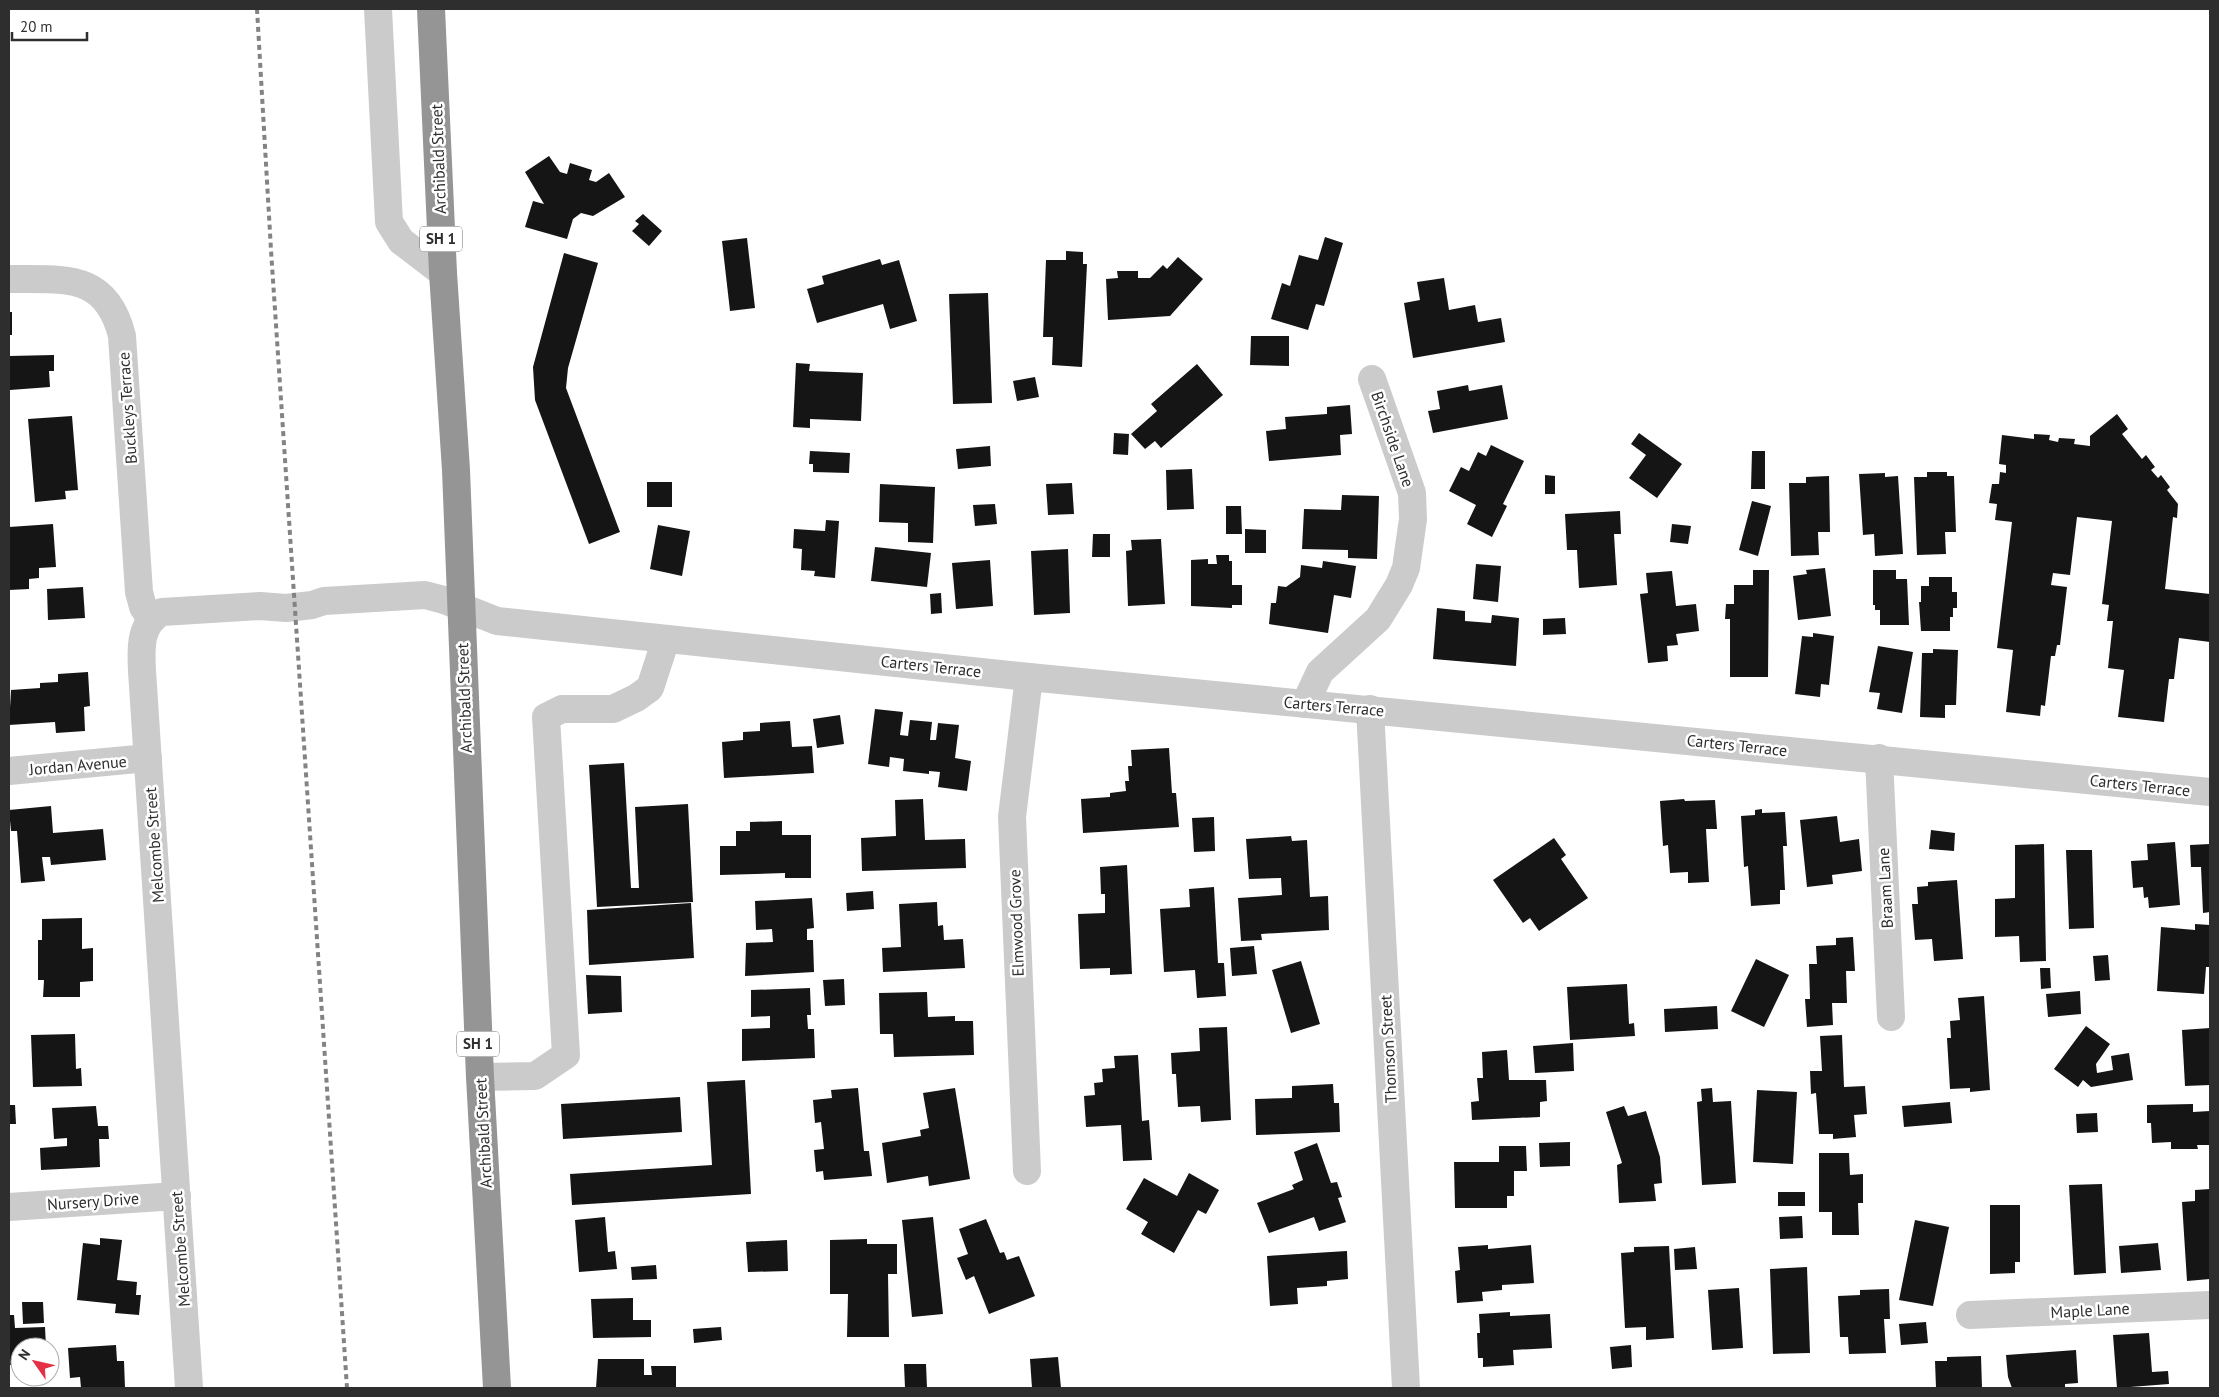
<svg xmlns="http://www.w3.org/2000/svg" width="2219" height="1397" viewBox="0 0 2219 1397" font-family="'PT Sans',sans-serif">
	<style>
		.building { fill: #151515 }
		.lines { fill: none; stroke-linecap: round; stroke-linejoin: round }
		.minor { stroke: #cbcbcb; stroke-width: 28 }
		.highway { stroke: #959595; stroke-width: 28 }
		.rail { stroke: #838383; stroke-width: 4; stroke-dasharray: 5 4; stroke-linecap: butt }
		.labels { text-anchor: middle; stroke-width: 5; stroke-linejoin: round; paint-order: stroke }
		.shield { fill: #fff; stroke: #6d6d6d; stroke-width: 1 }
		.shield-label { font-size: 15px; font-weight: bold; fill: #2e2e2e }
		.street-label { font-size: 16px; fill: #2e2e2e; stroke: #fff }
	</style>
	<rect width="100%" height="100%" fill="#fff"/>
	<!-- building -->
	<g class="building">
		<path d="M549 156 560 172 567 174 570 163 592 170 589 180 596 182 609 173 625 197 593 216 581 213 573 219 567 239 525 227 533 201 544 204 525 172Z"/>
		<path d="M643 214 662 231 649 246 632 231 639 224 635 221Z"/>
		<path d="M1325 237 1343 243 1324 306 1316 304 1308 330 1271 319 1282 283 1290 286 1299 255 1318 260Z"/>
		<path d="M747 238 755 308 730 311 722 241Z"/>
		<path d="M1066 251 1083 252V264H1087L1082 367 1052 365 1053 337H1043L1046 260H1066Z"/>
		<path d="M564 253 598 263 568 368 566 388 620 532 589 544 535 400 533 367Z"/>
		<path d="M1178 257 1203 279 1170 316 1108 320 1106 279 1118 278 1117 271H1138V278H1150L1163 265 1167 269Z"/>
		<path d="M880 259 882 265 899 260 917 321 890 329 883 304 817 323 807 289 824 284 822 276Z"/>
		<path d="M1444 278 1449 310 1475 305 1478 322 1501 318 1505 342 1413 358 1404 303 1420 300 1417 282Z"/>
		<path d="M988 293 992 403 953 404 949 294Z"/>
		<rect x="9" y="312" width="3" height="23"/>
		<path d="M1251 336H1289V366L1250 365Z"/>
		<path d="M54 355V371H49L50 387 10 390 9 356Z"/>
		<path d="M796 363 810 364 809 371 863 373 861 421 810 419V428L793 427Z"/>
		<path d="M1197 364 1223 395 1161 448 1155 441 1145 449 1131 434 1157 411 1151 404Z"/>
		<path d="M1035 377 1039 397 1017 401 1013 381Z"/>
		<path d="M1468 385 1469 391 1502 385 1508 419 1433 433 1428 411 1440 409 1437 391Z"/>
		<path d="M1350 405 1352 434 1340 435 1341 455 1269 461 1266 431 1286 429 1285 417 1327 414V407Z"/>
		<path d="M2117 414 2128 429 2122 434 2142 459 2146 455 2155 467 2151 470 2158 478 2161 475 2170 487 2167 490 2178 504 2177 518 2173 517 2165 589 2210 594V642L2179 638 2174 679H2169L2164 722 2118 717 2124 670 2108 668 2113 621H2107L2109 605 2102 604 2112 521 2077 517 2070 575 2053 573 2051 585 2067 587 2060 645H2057L2055 656H2051L2045 706 2041 705 2040 716 2006 712 2013 650 1997 648 2012 522 1995 520 1997 504 1989 503 1992 484H1999L2000 472 2006 473V465L1999 464 2002 435 2034 439V434L2050 435 2049 440 2058 442 2059 438 2075 439 2074 444 2090 446V436Z"/>
		<path d="M72 416 78 490 65 491 66 499 35 502 28 419Z"/>
		<path d="M1114 433 1129 434 1128 455 1113 454Z"/>
		<path d="M1639 433 1682 464 1657 498 1629 478 1646 455 1631 444Z"/>
		<path d="M1491 445 1524 461 1503 504 1507 506 1492 537 1467 524 1476 505 1449 491 1461 467 1469 471 1478 452 1486 456Z"/>
		<path d="M990 446 991 466 958 469 956 449Z"/>
		<path d="M810 451 850 453 849 473 813 472V464H809Z"/>
		<path d="M1752 451H1765V489H1751Z"/>
		<path d="M1192 469 1194 509 1167 510 1166 470Z"/>
		<path d="M1927 472H1947V476H1954L1956 532H1945L1946 554 1917 555 1914 477H1927Z"/>
		<path d="M1885 473V477L1898 476 1903 554 1875 556 1874 534 1863 535 1859 474Z"/>
		<path d="M1545 475 1555 476V494H1545Z"/>
		<path d="M1829 476 1830 532H1818L1819 555 1791 556 1789 483H1806V477Z"/>
		<rect x="647" y="482" width="25" height="25"/>
		<path d="M1072 483 1074 514 1048 515 1046 484Z"/>
		<path d="M880 484 935 487 933 543 908 542V523L879 522Z"/>
		<path d="M1342 495 1379 496 1377 559 1348 558V550L1302 549 1304 509 1341 510Z"/>
		<path d="M1752 501 1771 506 1758 556 1739 550Z"/>
		<path d="M995 504 997 524 975 526 973 505Z"/>
		<path d="M1226 506H1241L1242 534H1226Z"/>
		<path d="M1620 511 1621 534H1614L1617 585 1579 588 1577 550H1567L1565 514Z"/>
		<path d="M826 520 839 521 835 578 814 576 815 571 801 570 802 549 793 548 794 529 825 531Z"/>
		<path d="M53 524 56 567 39 568V578L29 579V589L9 590V527Z"/>
		<path d="M1672 524 1691 526 1688 544 1670 542Z"/>
		<path d="M658 525 690 531 682 576 650 569Z"/>
		<path d="M1245 529 1266 530V553H1245Z"/>
		<path d="M1093 534H1110V557H1092Z"/>
		<path d="M1161 539 1165 604 1128 606 1126 551 1132 550 1131 540Z"/>
		<path d="M875 547 931 553 927 587 871 581Z"/>
		<path d="M1068 549 1070 613 1034 615 1031 551Z"/>
		<path d="M1216 555H1229V561H1232V585H1242V605H1232V608L1191 606V560L1208 559V564H1217Z"/>
		<path d="M990 560 993 606 956 609 952 563Z"/>
		<path d="M1323 561 1356 566 1351 598 1334 595 1328 633 1269 624 1271 603H1276L1278 586 1286 587 1300 577 1301 565 1322 568Z"/>
		<path d="M1476 564 1501 566 1498 602 1473 599Z"/>
		<path d="M1825 568 1831 616 1798 620 1793 576 1807 574 1806 570Z"/>
		<path d="M1753 570H1769L1768 677H1730V619H1725L1726 604H1734V585H1753Z"/>
		<path d="M1873 570H1896V579H1907L1909 625H1880V610H1875V605H1873Z"/>
		<path d="M1672 571 1676 606 1696 604 1699 631 1676 634 1678 645 1667 646 1668 661 1648 663 1640 594 1648 593 1646 573Z"/>
		<path d="M1929 577H1952V592H1957V608H1953V617H1950V631H1921L1919 602H1921V586H1929Z"/>
		<path d="M83 587 85 618 48 620 47 589Z"/>
		<path d="M941 593 942 613 931 614 930 594Z"/>
		<path d="M1437 608 1465 611V621L1491 623 1492 615 1519 618 1516 666 1433 659Z"/>
		<path d="M1565 618 1566 634 1543 635V619Z"/>
		<path d="M1813 633 1834 636 1829 685 1821 684 1820 697 1795 694 1802 636 1813 637Z"/>
		<path d="M1878 646 1913 652 1902 713 1877 709 1880 693 1869 692Z"/>
		<path d="M1933 649 1958 650 1956 705H1945V718L1920 717 1922 653H1933Z"/>
		<path d="M88 672 90 706 84 707 85 731 56 733 55 722 9 725 11 690 40 688V683L58 682V674Z"/>
		<path d="M875 709 903 712 900 735 908 736 910 720 932 722 930 740H936L938 723 959 725 955 758 971 761 967 791 938 787 940 772 929 771V774L903 771 904 759 890 757 889 767 868 764Z"/>
		<path d="M840 715 844 744 817 748 813 719Z"/>
		<path d="M790 721 792 747 812 746 814 773 724 778 722 742 743 740V732L760 731V723Z"/>
		<path d="M1169 748 1172 793H1176L1179 827 1083 833 1081 799 1110 797V793L1126 791 1125 781H1129L1128 766H1132L1131 750Z"/>
		<path d="M624 763 631 888H639L635 807 688 804 693 902 597 907 589 765Z"/>
		<path d="M923 799 925 840 965 839 966 868 862 871 861 838 896 836 895 800Z"/>
		<path d="M1684 799 1685 801 1715 800 1717 829H1706L1709 882 1688 883V872L1670 873 1668 845 1663 846 1660 801Z"/>
		<path d="M51 806 53 833 103 829 106 860 51 865 50 857H42L45 881 21 883 17 831H11L9 810Z"/>
		<path d="M1762 809V813L1785 812 1787 846H1783L1785 890H1780V904L1751 906 1748 866 1744 867 1741 816 1755 815V810Z"/>
		<path d="M1837 816 1840 842 1859 839 1862 871 1832 875 1833 884 1807 887 1800 820Z"/>
		<path d="M1214 817 1215 851 1194 852 1192 818Z"/>
		<path d="M782 821V835H811V878H785V873L720 875V846H736V831H750V822Z"/>
		<path d="M1931 830 1955 833 1954 851 1929 849Z"/>
		<path d="M1291 836 1292 841 1307 840 1310 897 1328 896 1329 930 1261 934 1262 940 1241 941 1238 898 1282 895 1281 878 1249 879 1246 839Z"/>
		<path d="M1554 838 1566 855 1561 859 1588 898 1539 931 1530 918 1523 923 1493 880Z"/>
		<path d="M2175 842 2180 905 2149 908 2148 897 2144 898 2143 887 2133 888 2131 861 2148 860 2147 844Z"/>
		<path d="M2044 844 2046 961 2020 962 2019 936 1995 937V899L2015 898V845Z"/>
		<path d="M2210 844V912L2203 913 2201 867H2191L2190 845Z"/>
		<path d="M2066 850H2092L2094 928 2069 929Z"/>
		<path d="M1127 865 1132 974 1110 975V968L1080 969 1078 914 1105 913V894H1101L1100 867Z"/>
		<path d="M1957 880 1963 959 1934 961 1932 939 1915 940 1912 904H1918L1917 887 1928 886V882Z"/>
		<path d="M1214 887 1218 963H1224L1226 996 1197 998 1195 970 1164 972 1160 909 1190 907 1189 889Z"/>
		<path d="M873 891 874 909 847 911 846 893Z"/>
		<path d="M812 898 814 928 807 929V940H813L814 972 745 976 746 943 773 942 772 929 756 930 755 901Z"/>
		<path d="M937 902 938 926 943 925 944 940 963 939 965 968 883 972 882 948 901 947 899 904Z"/>
		<path d="M691 903 694 958 589 965 587 910Z"/>
		<path d="M82 918V949L93 948V981L80 982V997H43L44 980H38V940H42V919Z"/>
		<path d="M2195 924 2210 925V967H2206L2204 994 2157 991 2161 927 2195 930Z"/>
		<path d="M1853 937 1855 971H1846L1847 1003H1832L1833 1025 1807 1027 1805 999H1810L1809 964H1817L1816 946 1836 945V938Z"/>
		<path d="M1254 946 1257 974 1232 976 1230 948Z"/>
		<path d="M2108 955 2110 980 2095 981 2093 956Z"/>
		<path d="M1756 959 1789 975 1764 1027 1731 1011Z"/>
		<path d="M1301 961 1320 1024 1291 1033 1272 970Z"/>
		<path d="M2040 968H2050L2051 988 2041 989Z"/>
		<path d="M586 975 621 976 622 1012 588 1014Z"/>
		<path d="M844 979 845 1005 825 1006 823 980Z"/>
		<path d="M1627 984 1629 1024 1634 1023 1635 1036 1570 1040 1567 987Z"/>
		<path d="M810 988 811 1015H807L808 1029H814L815 1058 742 1061V1029L770 1028V1016L751 1017V990Z"/>
		<path d="M2080 991 2081 1014 2048 1017 2046 994Z"/>
		<path d="M927 992 928 1017 955 1016V1021H973L974 1055 894 1057 893 1034H880L879 993Z"/>
		<path d="M1984 996 1990 1090 1970 1092V1088L1950 1089 1947 1038H1951L1950 1021 1960 1020 1958 998Z"/>
		<path d="M1717 1006 1718 1029 1665 1032 1664 1009Z"/>
		<path d="M2086 1026 2110 1044 2096 1064 2097 1073 2113 1070 2111 1056 2129 1053 2133 1080 2091 1087 2083 1080 2078 1087 2054 1069Z"/>
		<path d="M1227 1027 1231 1120 1201 1122 1200 1106 1178 1107 1176 1074H1172L1171 1053 1200 1051 1199 1028Z"/>
		<path d="M2210 1028V1085L2185 1086 2182 1030Z"/>
		<path d="M75 1034 76 1069 81 1068 82 1086 33 1087 31 1035Z"/>
		<path d="M1842 1035 1844 1087 1865 1086 1867 1114 1854 1115 1856 1137 1833 1139V1134H1819L1816 1093 1811 1094 1810 1071H1822L1820 1036Z"/>
		<path d="M1573 1043 1574 1071 1535 1073 1533 1046Z"/>
		<path d="M1507 1050 1509 1080H1546L1547 1101 1540 1102V1117L1472 1120 1471 1102 1479 1101 1477 1078H1483L1482 1052Z"/>
		<path d="M1138 1055 1142 1121 1149 1120 1152 1160 1123 1161 1121 1125 1086 1127 1084 1096 1095 1095 1094 1083 1103 1082 1102 1069 1115 1068 1114 1056Z"/>
		<path d="M745 1080 751 1194 572 1205 570 1174 712 1165 707 1082Z"/>
		<path d="M1333 1084 1334 1103H1339L1340 1132 1256 1135 1255 1099 1292 1098V1086Z"/>
		<path d="M858 1088 864 1151H869L872 1176 824 1180 823 1171 816 1172 814 1150 824 1149 821 1122 815 1123 813 1100 832 1098 831 1090Z"/>
		<path d="M955 1088 970 1179 929 1186 928 1176 887 1183 882 1143 921 1136 920 1130 929 1128 923 1093Z"/>
		<path d="M1712 1088 1713 1102 1731 1101 1736 1183 1702 1185 1697 1102 1702 1101 1701 1089Z"/>
		<path d="M1757 1090 1797 1092 1793 1164 1753 1162Z"/>
		<path d="M680 1097 682 1132 563 1139 561 1104Z"/>
		<path d="M1950 1102 1952 1123 1904 1127 1902 1106Z"/>
		<path d="M2193 1104V1112L2210 1111V1145H2197L2198 1149H2171V1142L2152 1143 2151 1123H2147V1105Z"/>
		<path d="M9 1105H15L16 1124H9Z"/>
		<path d="M96 1106 98 1126H108L109 1139H99L100 1167 41 1170 40 1148 67 1146V1138L54 1139 52 1108Z"/>
		<path d="M1624 1106 1628 1116 1646 1111 1660 1157 1662 1183 1654 1184 1656 1201 1619 1203 1617 1165 1622 1163 1606 1112Z"/>
		<path d="M2097 1113 2098 1132 2077 1133 2076 1114Z"/>
		<path d="M1570 1142V1166L1540 1167 1539 1143Z"/>
		<path d="M1317 1143 1331 1183 1337 1182 1342 1197 1338 1198 1346 1222 1319 1231 1314 1217 1269 1233 1257 1203 1294 1189 1292 1185 1303 1180 1294 1152Z"/>
		<path d="M1499 1146H1526L1527 1171H1514V1196H1507V1208H1455L1454 1162H1499Z"/>
		<path d="M1819 1153H1849L1850 1175 1863 1174V1203H1858L1859 1235H1832V1212H1819Z"/>
		<path d="M1189 1173 1219 1190 1206 1214 1198 1210 1174 1253 1141 1234 1148 1222 1126 1209 1144 1178 1177 1196Z"/>
		<path d="M2102 1184 2106 1273 2074 1275 2069 1185Z"/>
		<path d="M2210 1189V1279L2187 1281 2182 1202 2195 1201V1190Z"/>
		<rect x="1778" y="1192" width="27" height="14"/>
		<path d="M1990 1205H2020V1262H2015V1273L1990 1274Z"/>
		<path d="M1802 1216 1803 1238 1780 1239 1779 1217Z"/>
		<path d="M605 1217 608 1252 615 1251 617 1269 579 1272 575 1220Z"/>
		<path d="M933 1217 943 1314 912 1317 902 1220Z"/>
		<path d="M986 1219 1000 1253 1004 1252 1007 1260 1019 1256 1035 1296 989 1314 974 1276 966 1280 957 1258 968 1254 959 1229Z"/>
		<path d="M1915 1220 1949 1227 1933 1306 1899 1300Z"/>
		<path d="M100 1238 122 1240 117 1280 137 1282 136 1295H141L139 1315 115 1313 116 1304 77 1300 83 1243 100 1245Z"/>
		<path d="M867 1239V1244H897V1274H888L889 1337H847L848 1294H830V1240Z"/>
		<path d="M787 1240 788 1271 748 1272 746 1242Z"/>
		<path d="M2158 1243 2161 1270 2121 1273 2119 1246Z"/>
		<path d="M1488 1245V1249L1531 1245 1534 1283 1502 1285V1290L1482 1292 1483 1301 1457 1303 1455 1271 1460 1270 1458 1247Z"/>
		<path d="M1669 1246 1674 1338 1646 1340V1327L1625 1328 1621 1253 1634 1252V1247Z"/>
		<path d="M1695 1247 1697 1269 1675 1270 1674 1249Z"/>
		<path d="M1347 1251 1348 1279 1327 1281V1286L1297 1288 1298 1304 1270 1306 1267 1256Z"/>
		<path d="M656 1265 657 1279 632 1280 631 1267Z"/>
		<path d="M1807 1267 1810 1353 1773 1354 1770 1269Z"/>
		<path d="M1739 1288 1743 1348 1712 1350 1708 1290Z"/>
		<path d="M1889 1289 1890 1319H1884L1886 1353 1849 1354 1848 1337H1840L1838 1296 1860 1295V1290Z"/>
		<path d="M633 1298V1320H651V1337L593 1338 591 1299Z"/>
		<path d="M22 1302H43L44 1323 23 1324Z"/>
		<path d="M1510 1312V1316L1550 1314 1552 1348 1513 1350 1514 1365 1483 1367V1358H1478L1477 1333H1480L1479 1314Z"/>
		<path d="M9 1315H14L15 1328 45 1327 46 1347H20V1355H16L17 1365H9Z"/>
		<path d="M1926 1322 1928 1343 1901 1345 1899 1324Z"/>
		<path d="M721 1327 722 1340 694 1343 693 1329Z"/>
		<path d="M2149 1333 2152 1372 2168 1371 2169 1384 2117 1388 2113 1335Z"/>
		<path d="M116 1345 117 1361H124L125 1388H81L80 1377 70 1378 68 1348Z"/>
		<path d="M1631 1345 1632 1367 1612 1369 1610 1347Z"/>
		<path d="M2076 1350 2078 1383 2065 1384V1388H2012L2008 1377 2006 1355Z"/>
		<path d="M1981 1356 1982 1388H1936L1935 1361H1947V1357Z"/>
		<path d="M1058 1357 1061 1388H1032L1030 1359Z"/>
		<path d="M598 1359H644V1375H652L651 1366H676V1388H596Z"/>
		<path d="M904 1364H926L927 1388H905Z"/>
	</g>
	<g class="lines">
		<!-- minor -->
		<g class="minor">
			<path d="M378 9 389 222 401 241 443 273"/>
			<path d="M9 279C62 280 106 271 122 336L139 592 143 607 151 619"/>
			<path d="M1305 704 1320 672 1378 619 1399 585 1406 568 1413 519 1412 493 1372 379"/>
			<path d="M1370 709 1406 1388"/>
			<path d="M1879 758 1891 1017"/>
			<path d="M9 771 148 758"/>
			<path d="M480 1077 535 1076 566 1055 546 717 562 709H613L636 698 650 688 666 639"/>
			<path d="M1027 1171 1012 817 1029 677"/>
			<path d="M9 1207 177 1196"/>
			<path d="M1970 1315 2210 1305"/>
			<path d="M189 1388 142 671C141 649 139 624 162 612L260 606 286 608 312 605 324 601 425 595 444 600 497 621 1029 677 2210 792"/>
		</g>
		<!-- highway -->
		<path class="highway" d="M431 9 443 273 456 470 480 1077 497 1388"/>
		<!-- rail -->
		<path class="rail" d="M257 9 271 250 347 1388"/>
	</g>
	<g class="labels">
		<!-- shield labels -->
		<g class="shield">
			<rect x="420" y="226.5" width="42" height="25" rx="4"/>
			<rect x="457" y="1031.5" width="42" height="25" rx="4"/>
		</g>
		<g class="shield-label">
			<text x="441" y="244">SH 1</text>
			<text x="478" y="1049">SH 1</text>
		</g>
		<!-- street labels -->
		<g class="street-label">
			<text transform="translate(438 159) rotate(-92)" y="6">Archibald Street</text>
			<text transform="translate(127 408) rotate(-94)" y="6">Buckleys Terrace</text>
			<text transform="translate(1393 439) rotate(71)" y="6">Birchside Lane</text>
			<text transform="translate(931 666) rotate(6)" y="6">Carters Terrace</text>
			<text transform="translate(464 698) rotate(-92)" y="6">Archibald Street</text>
			<text transform="translate(1334 706) rotate(5)" y="6">Carters Terrace</text>
			<text transform="translate(1737 745) rotate(6)" y="6">Carters Terrace</text>
			<text transform="translate(78 765) rotate(-5)" y="6">Jordan Avenue</text>
			<text transform="translate(2140 785) rotate(6)" y="6">Carters Terrace</text>
			<text transform="translate(154 845) rotate(-94)" y="6">Melcombe Street</text>
			<text transform="translate(1885 888) rotate(-93)" y="6">Braam Lane</text>
			<text transform="translate(1016 923) rotate(-92)" y="6">Elmwood Grove</text>
			<text transform="translate(1388 1049) rotate(-93)" y="6">Thomson Street</text>
			<text transform="translate(483 1133) rotate(-93)" y="6">Archibald Street</text>
			<text transform="translate(93 1201) rotate(-4)" y="6">Nursery Drive</text>
			<text transform="translate(180 1249) rotate(-94)" y="6">Melcombe Street</text>
			<text transform="translate(2090 1310) rotate(-3)" y="6">Maple Lane</text>
		</g>
	</g>
	<!-- border -->
	<rect width="2219" height="1397" fill="none" stroke="#2e2e2e" stroke-width="20"/>
	<!-- north arrow -->
	<g transform="translate(35 1362) rotate(304)"><circle r="24" fill="#ffffff" stroke="#ababab"/>
	<path d="M0-4L9 19L0 12L-9 19Z" fill="#e52f46"/>
	<text y="-8" font-size="14" font-weight="bold" text-anchor="middle" fill="#2e2e2e">N</text>
	</g>
	<!-- scale -->
	<path d="M12 32v8h75v-8" fill="none" stroke="#2e2e2e" stroke-width="2.5"/>
	<text x="20" y="32" font-size="15" fill="#2e2e2e" stroke="#ffffff" stroke-width="4" paint-order="stroke">20 m</text>
</svg>
